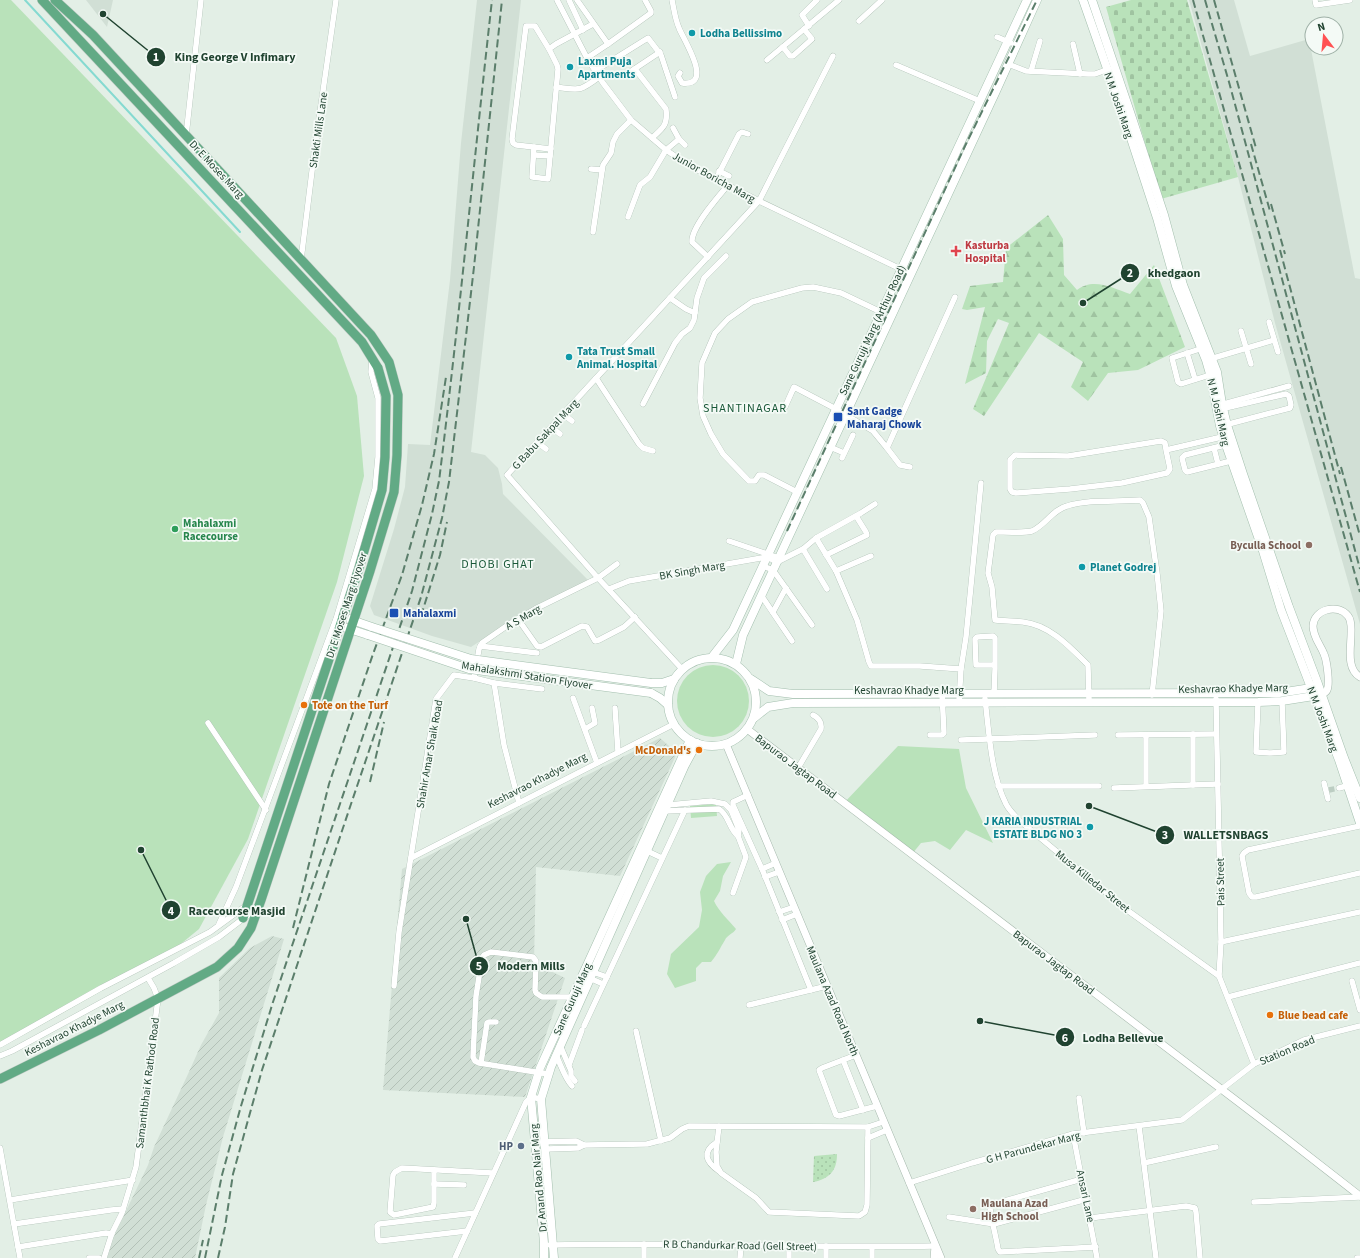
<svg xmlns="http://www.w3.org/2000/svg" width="1360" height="1258" viewBox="0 0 1360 1258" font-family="'Source Sans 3',sans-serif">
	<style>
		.built { fill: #d1dfd5 }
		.industrial { fill: url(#industrial-furrows) }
		.grass { fill: url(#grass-dots) }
		.forest { fill: url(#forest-firs) }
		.cemetery { fill: url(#cemetery-stones) }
		.park { fill: #b9e2ba }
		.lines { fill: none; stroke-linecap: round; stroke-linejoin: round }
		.stream { stroke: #85dad1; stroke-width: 2 }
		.minor-tunnel { stroke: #bccdc2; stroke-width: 5.5; stroke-dasharray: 5.5 3; stroke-linecap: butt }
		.minor-casing { stroke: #a5b8ac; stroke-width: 6 }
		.tertiary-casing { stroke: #a5b8ac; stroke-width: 8 }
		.secondary-casing { stroke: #a3bfae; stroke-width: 9 }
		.primary-casing { stroke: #c1cac5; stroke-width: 10 }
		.minor { stroke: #fff; stroke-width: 5.5 }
		.tertiary { stroke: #fff; stroke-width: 7 }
		.secondary { stroke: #fff; stroke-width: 8 }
		.primary { stroke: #62aa85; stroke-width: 9 }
		.rail { stroke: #5b7e6b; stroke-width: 2; stroke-dasharray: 8 4; stroke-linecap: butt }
		.secondary-bridge-casing { stroke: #a3bfae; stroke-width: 9; stroke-linecap: butt }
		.primary-bridge-casing { stroke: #c1cac5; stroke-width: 10; stroke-linecap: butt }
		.secondary-bridge { stroke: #fff; stroke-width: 8 }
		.primary-bridge { stroke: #62aa85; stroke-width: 9 }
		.culture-dot { fill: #0f9aa8; stroke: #f4faf6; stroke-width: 1.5 }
		.health-dot { fill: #e0444e; stroke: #f4faf6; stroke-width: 1.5 }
		.transit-dot { fill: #1a4fb4; stroke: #f4faf6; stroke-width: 1.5 }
		.leisure-dot { fill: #2e9e5b; stroke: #f4faf6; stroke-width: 1.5 }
		.education-dot { fill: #8d6e63; stroke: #f4faf6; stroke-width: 1.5 }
		.food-dot { fill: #e8710a; stroke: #f4faf6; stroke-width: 1.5 }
		.service-dot { fill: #5c6f8a; stroke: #f4faf6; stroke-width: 1.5 }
		.labels { text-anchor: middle; stroke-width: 3.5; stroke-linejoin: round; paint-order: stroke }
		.culture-label { font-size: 11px; font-weight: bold; fill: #0d838f; stroke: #f4faf6; text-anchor: start }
		.street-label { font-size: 11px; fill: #204330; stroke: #f4faf6 }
		.health-label { font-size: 11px; font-weight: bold; fill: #be3a42; stroke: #f4faf6; text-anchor: start }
		.transit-label { font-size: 11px; font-weight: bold; fill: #164399; stroke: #f4faf6; text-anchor: start }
		.leisure-label { font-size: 11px; font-weight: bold; fill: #27864d; stroke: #f4faf6; text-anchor: start }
		.education-label { font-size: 11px; font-weight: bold; fill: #785e54; stroke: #f4faf6; text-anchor: end }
		.food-label { font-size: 11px; font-weight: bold; fill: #c56008; stroke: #f4faf6; text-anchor: start }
		.service-label { font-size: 11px; font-weight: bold; fill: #4e5e75; stroke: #f4faf6; text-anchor: end }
		.neighbourhood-label { font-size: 12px; letter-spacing: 1px; fill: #195838; stroke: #f4faf6 }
		.leader { fill: none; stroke: #204330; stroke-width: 1.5 }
		.callout-dot { fill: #204330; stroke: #f4faf6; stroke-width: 1.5 }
		.mark-label { font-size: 12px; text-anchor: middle; font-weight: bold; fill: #fff }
		.callout-label { font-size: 12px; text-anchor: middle; font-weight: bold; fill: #204330; stroke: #f4faf6; stroke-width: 3.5; stroke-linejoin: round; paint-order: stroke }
	</style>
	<defs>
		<pattern id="industrial-furrows" width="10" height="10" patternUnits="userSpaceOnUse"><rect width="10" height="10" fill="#d1dfd5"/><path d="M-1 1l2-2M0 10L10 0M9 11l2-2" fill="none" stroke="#b3c1b7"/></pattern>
		<pattern id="grass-dots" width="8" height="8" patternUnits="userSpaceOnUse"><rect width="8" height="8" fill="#b9e2ba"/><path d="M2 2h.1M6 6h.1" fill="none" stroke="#9fc3a0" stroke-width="1.8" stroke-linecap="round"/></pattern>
		<pattern id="forest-firs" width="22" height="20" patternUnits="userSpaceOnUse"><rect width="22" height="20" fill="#b9e2ba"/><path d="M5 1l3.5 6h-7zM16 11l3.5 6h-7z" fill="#9fc3a0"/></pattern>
		<pattern id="cemetery-stones" width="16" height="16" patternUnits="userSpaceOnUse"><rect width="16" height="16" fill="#b9e2ba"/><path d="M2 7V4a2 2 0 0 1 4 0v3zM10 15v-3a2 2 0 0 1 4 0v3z" fill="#9fc3a0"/></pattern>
	</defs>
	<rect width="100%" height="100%" fill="#e3efe6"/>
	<!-- built -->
	<g class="built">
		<path d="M85 0H113L107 27 86 0Z"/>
		<path d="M477 0H521L471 452 485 455 498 468 502 484 503 494 589 581 517 617 471 647 432 636 374 615 370 606 394 529 405 487 408 444 430 445 450 280 461 143Z"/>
		<path d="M1189 0H1234L1250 56 1309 39 1355 278 1360 279V624L1275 323 1238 177Z"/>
	</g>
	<!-- industrial -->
	<g class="industrial">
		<path d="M660 738 677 753 620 876 536 867 534 963 565 978 525 1097 383 1090 402 869Z"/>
		<path d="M272 936 284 939 223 1137 206 1205 195 1258H107L115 1234 148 1165 154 1147 188 1074 201 1045 219 1013V978L250 948Z"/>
	</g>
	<!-- grass -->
	<path class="grass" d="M837 1154C837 1171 829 1179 813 1182L814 1156Z"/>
	<!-- forest -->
	<path class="forest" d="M1048 215 1063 239 1064 275 1077 290C1093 277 1113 288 1130 294L1154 265 1185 347 1138 370 1108 373 1088 401 1071 387 1083 362 1039 333 984 416 973 409 1009 323 998 319 987 341 986 373 965 384 985 307 967 310 962 309 970 286 1003 282 1006 248Z"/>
	<!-- cemetery -->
	<path class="cemetery" d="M1131 0H1187L1238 177 1161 199 1106 7Z"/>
	<!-- park -->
	<g class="park">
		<path d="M0 0H11L336 338 357 396 364 476 337 582 248 839 199 929 171 952 0 1048Z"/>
		<circle cx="713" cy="701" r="36"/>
		<path d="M898 746 959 749 966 788 993 843 966 830 950 850 935 841 921 843 912 854 844 803Z"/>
		<path d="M716 804 717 816 691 818 690 806Z"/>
		<path d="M731 862 723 876 720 891 714 901C719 912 728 919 736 929 733 934 727 935 725 940 720 948 717 955 711 962H702L696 968V981L675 988 667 974 671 954 699 927 702 910 700 892 706 876 717 864Z"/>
	</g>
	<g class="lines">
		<!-- stream -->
		<path class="stream" d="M25 0 240 232"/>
		<!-- minor-tunnel -->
		<path class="minor-tunnel" d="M1329 790 1339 788"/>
		<!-- minor casing -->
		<g class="minor-casing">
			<g id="minor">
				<path d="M557 0 587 58 603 83 631 120 666 150 688 165 759 201 911 274"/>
				<path d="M569 0 583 30"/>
				<path d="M577 0 608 44 651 13V11L645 0"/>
				<path d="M672 0C674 9 675 19 679 28 683 39 715 87 682 83L678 76 680 73"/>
				<path d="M1315 0 1316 5 1350 0"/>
				<path d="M859 21 882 0"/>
				<path d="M809 26 802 15 817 0"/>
				<path d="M997 37 1011 43"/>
				<path d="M1073 44 1080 74"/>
				<path d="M783 47 790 56H793L812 39 804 29"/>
				<path d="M549 49 535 26H526L512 139 513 143 516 145 551 149"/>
				<path d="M587 58 608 44"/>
				<path d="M767 60 839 0"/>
				<path d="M1008 64 1026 71 1088 74H1095L1109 69"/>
				<path d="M896 65 980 101"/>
				<path d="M635 69 666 109C668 125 663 128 652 138"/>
				<path d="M595 71 648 38 661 55 675 97"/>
				<path d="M1031 71 1040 41"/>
				<path d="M624 76 660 52"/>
				<path d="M556 87C580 90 579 92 599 77"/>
				<path d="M673 128 679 139 685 145"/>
				<path d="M186 136 201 0"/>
				<path d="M534 147 532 177 548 179 558 69 557 65 549 49 556 44 593 24"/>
				<path d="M534 155 550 156"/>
				<path d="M591 169 602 170"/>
				<path d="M719 171 729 176"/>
				<path d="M716 179 739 134 742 132 748 134"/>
				<path d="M628 217 640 185 650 177 666 150 679 139"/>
				<path d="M593 232 603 165 611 153 613 142 617 134 631 120"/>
				<path d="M708 257 692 242C691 227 718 197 728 185"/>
				<path d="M301 260 315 147 336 0"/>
				<path d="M670 298 686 309 695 313"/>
				<path d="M1269 322 1278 352"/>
				<path d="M1241 331 1251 364"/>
				<path d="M1203 348 1172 358 1178 382 1181 384 1213 374"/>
				<path d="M1187 353 1195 379"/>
				<path d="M1210 359 1274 340"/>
				<path d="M596 378 639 444 643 448 653 451"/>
				<path d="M643 404 675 343 682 334 690 328 694 320 697 298 704 278 726 256"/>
				<path d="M1220 405 1289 386"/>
				<path d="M785 407 794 387 836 409 873 431 887 448 955 297"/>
				<path d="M1221 409 1286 394 1289 396 1291 405 1290 408 1225 425"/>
				<path d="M563 414 572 421"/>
				<path d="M551 427 560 434"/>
				<path d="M537 442 546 449"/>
				<path d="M1229 444 1185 455 1182 458 1185 470 1187 472 1231 461"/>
				<path d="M830 447 844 453"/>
				<path d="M887 448 900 465 910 467"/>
				<path d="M1214 448 1218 464"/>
				<path d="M1166 450 1170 469 1167 473 1122 483 1070 489 1016 493 1012 492 1010 489V460L1015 455 1068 456 1161 441 1165 443 1166 450 1226 436"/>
				<path d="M842 458 853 435"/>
				<path d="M797 492 764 475H759L755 481H749L723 454 711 434 703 416 700 398 702 363 715 333 728 319 752 302 802 288 813 287 841 293 881 312"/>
				<path d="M816 538 861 513 875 504"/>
				<path d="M729 541 779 558"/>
				<path d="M803 549 827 589"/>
				<path d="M826 555 867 535 866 532 856 516"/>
				<path d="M763 566 773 570 812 625"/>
				<path d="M836 571 871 556"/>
				<path d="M609 589 629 581 767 557 777 562 803 549 816 538 836 571 857 620 869 662 871 666H920L961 669"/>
				<path d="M761 595 792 641"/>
				<path d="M773 612 786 588"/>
				<path d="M518 619 537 646 541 647 582 626 587 627 595 641 599 640 624 627 635 617"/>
				<path d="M480 646 537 653"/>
				<path d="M682 669 598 578 507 475 759 201 833 56"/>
				<path d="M474 678 479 649 482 643 508 625 535 609 598 578 617 564"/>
				<path d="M994 694 995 669V638L993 636 977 637 975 639 976 665H995"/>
				<path d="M573 698 597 763"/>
				<path d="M985 699C989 732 991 775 1006 804 1009 810 1015 816 1020 821L1127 910 1219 976"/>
				<path d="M1216 699 1221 942 1219 976 1254 1064"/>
				<path d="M1089 701 1088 665C1070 647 1050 625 1023 622 1013 621 1004 621 995 620L992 587 988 573 993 535 996 532C1005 532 1025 533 1032 531 1046 525 1052 510 1067 506 1090 499 1116 502 1140 500L1143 503 1149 517 1157 573 1161 611 1152 695"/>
				<path d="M959 702 961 669 966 637 981 483"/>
				<path d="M1258 702 1256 752 1270 753 1284 752 1282 701"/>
				<path d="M615 708 618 752"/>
				<path d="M208 723 266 810"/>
				<path d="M585 729 595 723 592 708"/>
				<path d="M1193 734V785"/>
				<path d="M930 735H942L944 733 942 693"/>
				<path d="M1118 735 1216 734"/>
				<path d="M1146 735V786"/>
				<path d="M961 740 1095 735"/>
				<path d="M798 768 821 729C822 722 819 718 813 715"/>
				<path d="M1324 783 1328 799"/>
				<path d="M998 786H1099"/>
				<path d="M1114 788 1218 784"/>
				<path d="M1339 788 1350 785"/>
				<path d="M748 795 733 802V805L762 869 811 990"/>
				<path d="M519 803 504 745 494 683 542 689"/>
				<path d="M665 811 719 809C729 815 729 829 738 836L739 830 731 810 725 804 711 801 668 805"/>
				<path d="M1360 826 1248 850 1244 853 1242 856 1249 893 1252 897H1256L1360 873"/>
				<path d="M647 851 662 858"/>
				<path d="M411 858 674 724"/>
				<path d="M762 869 776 863"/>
				<path d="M765 877 779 872"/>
				<path d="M733 893 746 857 738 836"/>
				<path d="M779 912 794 907"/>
				<path d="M782 920 797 914"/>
				<path d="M219 924 236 887 336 619 375 489 378 457V398L371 372 372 359"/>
				<path d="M1221 942 1360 912"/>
				<path d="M590 971 607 977"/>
				<path d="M587 977 603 984"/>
				<path d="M1352 981 1360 1010"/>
				<path d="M394 986 399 932 436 699 454 675 474 678 494 683"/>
				<path d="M1228 997 1360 963"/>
				<path d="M749 1005 827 986"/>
				<path d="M584 1026 685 810"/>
				<path d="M636 1031 661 1141"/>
				<path d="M0 1045 101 988 210 932 247 905"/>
				<path d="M560 1045 571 1071V1076L575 1081"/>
				<path d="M556 1055C561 1065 564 1077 572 1086"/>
				<path d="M856 1055 822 1068 819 1070 836 1115 839 1116 877 1106"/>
				<path d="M0 1056 12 1051 174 963 219 937 257 908"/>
				<path d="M843 1060 863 1110"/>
				<path d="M481 1063 487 1023 489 1022H496"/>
				<path d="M569 1065 582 1030"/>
				<path d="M548 1074 479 1063 475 1061 473 1057 476 996 482 958 484 955 491 952 533 957 536 961 535 990 536 993 542 997H573"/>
				<path d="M1079 1098 1084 1133"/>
				<path d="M1139 1126 1156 1258"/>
				<path d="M868 1127 883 1122"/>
				<path d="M1073 1134 1097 1258"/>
				<path d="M868 1138 887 1130"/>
				<path d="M541 1142 576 1141 584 1145"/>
				<path d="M717 1142C701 1152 706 1162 719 1171"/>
				<path d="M0 1148 20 1258"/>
				<path d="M546 1149 578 1148 584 1145 647 1144 670 1138 682 1129 689 1126 868 1127 867 1205 865 1212 859 1216 769 1212 756 1198 721 1173 717 1166 716 1152 719 1126"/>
				<path d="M1144 1163 1216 1147"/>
				<path d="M434 1170V1203L433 1207 394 1215 390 1212 393 1175 395 1172 402 1168 493 1173"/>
				<path d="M1082 1179 990 1205C989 1210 997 1241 998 1249L1000 1252 1096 1247"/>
				<path d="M909 1183 972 1163 1073 1134 1182 1120 1254 1064 1304 1040 1360 1026"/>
				<path d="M434 1184 464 1185"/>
				<path d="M10 1200 133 1180"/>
				<path d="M1254 1202 1360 1197"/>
				<path d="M949 1217 994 1224 1087 1199"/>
				<path d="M1090 1218 1186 1206 1195 1208 1196 1212 1200 1258"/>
				<path d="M14 1224 111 1210 123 1209"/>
				<path d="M467 1231 380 1241 378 1239 377 1226 379 1224 475 1213"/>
				<path d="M550 1245C678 1242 807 1248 935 1246"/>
				<path d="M18 1247 106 1233 112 1234"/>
				<path d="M89 1258H99"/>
				<path d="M104 1258 112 1233 122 1213 136 1167 158 999 154 988 148 978"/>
				<path d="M455 1258 526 1102 531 1097 541 1099"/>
				<path d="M644 1258V1244"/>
				<path d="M740 1258 741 1245"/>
				<path d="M789 1258V1246"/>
				<path d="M826 1258V1246"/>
				<path d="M872 1258V1247"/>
				<path d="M1357 1258H1360"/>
			</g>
		</g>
		<!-- tertiary casing -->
		<g class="tertiary-casing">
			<g id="tertiary">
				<path d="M1322 694C1324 693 1326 693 1327 690 1330 684 1327 661 1324 654 1320 644 1313 637 1313 626 1314 609 1338 603 1348 616 1352 621 1351 628 1351 634 1351 647 1346 669 1360 677"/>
				<path d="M747 729 1283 1136 1360 1196"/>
				<path d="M726 744 941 1258"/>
				<path d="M934 1258 935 1246"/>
			</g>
		</g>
		<!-- secondary casing -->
		<g class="secondary-casing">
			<g id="secondary">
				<path d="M1083 0 1124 117 1157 218 1176 286 1206 360 1210 374 1220 426 1226 445 1263 551 1281 610 1339 760 1360 823"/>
				<path d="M1092 0 1131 115 1164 215 1183 285 1217 372 1222 404 1227 425 1243 474 1289 607 1318 684 1344 758 1360 798"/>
				<path d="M343 617 372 627"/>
				<path d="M340 626 368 635"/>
				<path d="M712 657 733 630 1027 0"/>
				<circle cx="712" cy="702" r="44"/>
				<path d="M736 664 743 635 996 91 1037 0"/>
				<path d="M751 679 769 691 793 694 1279 693 1311 688 1316 686"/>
				<path d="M651 683H662L674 679"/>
				<path d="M651 693 660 698 668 705"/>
				<path d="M754 718 768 707 793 703 1258 702 1282 701 1320 695"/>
				<path d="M544 1258V1243L531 1097 540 1068 690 740"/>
				<path d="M554 1258 541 1099 551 1067 685 765 697 743"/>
			</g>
		</g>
		<!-- primary casing -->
		<g class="primary-casing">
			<g id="primary">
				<path d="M42 0 362 342 378 368"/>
				<path d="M243 918 343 617"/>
				<path d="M0 1079 99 1030 217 967 238 948 251 928 261 900 370 571 394 492 397 455 398 395 389 362 371 335 93 35 55 0"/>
			</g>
		</g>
		<!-- minor -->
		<use href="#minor" class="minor"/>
		<!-- tertiary -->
		<use href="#tertiary" class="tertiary"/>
		<!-- secondary -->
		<use href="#secondary" class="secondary"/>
		<!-- primary -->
		<use href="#primary" class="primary"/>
		<!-- rail -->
		<g class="rail">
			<path d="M1193 0 1360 592"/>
			<path d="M1205 0 1229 82 1360 569"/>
			<path d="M1214 0 1256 148"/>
			<path d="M1251 144 1270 211"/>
			<path d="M1271 204 1285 254"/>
			<path d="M1280 250 1340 474"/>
			<path d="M1341 467 1360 536"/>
			<path d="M787 531 965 146 1037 0"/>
			<path d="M421 616 440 555 447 522"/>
			<path d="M370 782 384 722"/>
			<path d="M293 928 329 784 373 654 402 575 422 505 434 454 446 377"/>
			<path d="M199 1258 203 1240"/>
			<path d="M205 1258 222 1175 241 1106 273 1002 412 591 432 514 439 481C459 321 474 160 492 0"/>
			<path d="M218 1258 225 1227 233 1174 262 1070 351 804 421 597 442 518 449 482 474 267 502 0"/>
		</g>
		<!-- secondary-bridge casing -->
		<g class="secondary-bridge-casing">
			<g id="secondary-bridge">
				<path d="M372 627 471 659 651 683"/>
				<path d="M368 635 469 669 651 693"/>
			</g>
		</g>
		<!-- primary-bridge casing -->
		<g class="primary-bridge-casing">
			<path id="primary-bridge" d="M343 617 359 568 382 490 385 457 386 396 378 368"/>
		</g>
		<!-- secondary-bridge -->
		<use href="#secondary-bridge" class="secondary-bridge"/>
		<!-- primary-bridge -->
		<use href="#primary-bridge" class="primary-bridge"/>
	</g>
	<!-- markers -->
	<g class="culture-dot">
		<circle cx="692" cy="33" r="4"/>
		<circle cx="570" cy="67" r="4"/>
		<circle cx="569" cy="357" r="4"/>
		<circle cx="1082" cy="567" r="4"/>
		<circle cx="1090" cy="827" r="4"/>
	</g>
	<path class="health-dot" d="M954 245h4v4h4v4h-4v4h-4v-4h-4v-4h4z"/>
	<g class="transit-dot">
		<rect x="833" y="412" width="10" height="10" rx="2"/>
		<rect x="389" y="608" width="10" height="10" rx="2"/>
	</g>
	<circle class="leisure-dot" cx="175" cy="529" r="4"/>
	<g class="education-dot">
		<circle cx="1309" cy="545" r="4"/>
		<circle cx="973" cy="1209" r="4"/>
	</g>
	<g class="food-dot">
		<circle cx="304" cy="705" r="4"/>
		<circle cx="699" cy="750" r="4"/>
		<circle cx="1270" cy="1015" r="4"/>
	</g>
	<circle class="service-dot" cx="521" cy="1146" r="4"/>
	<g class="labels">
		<!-- culture labels -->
		<g class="culture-label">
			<text x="700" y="37">Lodha Bellissimo</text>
			<text x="578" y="65">Laxmi Puja<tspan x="578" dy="13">Apartments</tspan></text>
			<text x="577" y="355">Tata Trust Small<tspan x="577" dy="13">Animal. Hospital</tspan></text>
			<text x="1090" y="571">Planet Godrej</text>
			<text x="1082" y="825" text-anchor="end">J KARIA INDUSTRIAL<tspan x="1082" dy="13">ESTATE BLDG NO 3</tspan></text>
		</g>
		<!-- street labels -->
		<g class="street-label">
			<text transform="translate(1119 105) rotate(71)" y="4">N M Joshi Marg</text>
			<text transform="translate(318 130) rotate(-82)" y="4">Shakti Mills Lane</text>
			<text transform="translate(217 169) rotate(47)" y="4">Dr E Moses Marg</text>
			<text transform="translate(714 177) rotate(29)" y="4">Junior Boricha Marg</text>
			<text transform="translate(872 330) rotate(-65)" y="4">Sane Guruji Marg (Arthur Road)</text>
			<text transform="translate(1219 412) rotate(77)" y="4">N M Joshi Marg</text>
			<text transform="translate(545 434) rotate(-47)" y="4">G Babu Sakpal Marg</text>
			<text transform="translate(692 570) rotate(-10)" y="4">BK Singh Marg</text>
			<text transform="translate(346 605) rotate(-72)" y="4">Dr E Moses Marg Flyover</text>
			<text transform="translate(523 617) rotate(-30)" y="4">A S Marg</text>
			<text transform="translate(527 675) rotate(9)" y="4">Mahalakshmi Station Flyover</text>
			<text transform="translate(1233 688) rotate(-1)" y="4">Keshavrao Khadye Marg</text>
			<text x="909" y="694">Keshavrao Khadye Marg</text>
			<text transform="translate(1323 719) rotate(69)" y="4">N M Joshi Marg</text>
			<text transform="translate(429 754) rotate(-80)" y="4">Shahir Amar Shaik Road</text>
			<text transform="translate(796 766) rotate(37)" y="4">Bapurao Jagtap Road</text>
			<text transform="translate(537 780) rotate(-27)" y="4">Keshavrao Khadye Marg</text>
			<text transform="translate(1093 881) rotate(39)" y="4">Musa Killedar Street</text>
			<text transform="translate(1220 882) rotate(-91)" y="4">Pais Street</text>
			<text transform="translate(1054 962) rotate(37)" y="4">Bapurao Jagtap Road</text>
			<text transform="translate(572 999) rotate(-66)" y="4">Sane Guruji Marg</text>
			<text transform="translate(833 1001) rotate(67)" y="4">Maulana Azad Road North</text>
			<text transform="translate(74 1028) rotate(-27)" y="4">Keshavrao Khadye Marg</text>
			<text transform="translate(1287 1050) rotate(-23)" y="4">Station Road</text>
			<text transform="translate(147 1083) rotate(-83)" y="4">Samanthbhai K Rathod Road</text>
			<text transform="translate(1033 1147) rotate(-15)" y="4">G H Parundekar Marg</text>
			<text transform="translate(538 1178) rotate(-95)" y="4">Dr Anand Rao Nair Marg</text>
			<text transform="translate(1086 1196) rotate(78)" y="4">Ansari Lane</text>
			<text transform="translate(740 1245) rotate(1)" y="4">R B Chandurkar Road (Gell Street)</text>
		</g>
		<!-- health labels -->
		<g class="health-label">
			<text x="965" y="249">Kasturba<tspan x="965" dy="13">Hospital</tspan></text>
		</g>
		<!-- transit labels -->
		<g class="transit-label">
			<text x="847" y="415">Sant Gadge<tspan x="847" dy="13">Maharaj Chowk</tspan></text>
			<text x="403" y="617">Mahalaxmi</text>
		</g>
		<!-- leisure labels -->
		<g class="leisure-label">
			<text x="183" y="527">Mahalaxmi<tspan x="183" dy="13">Racecourse</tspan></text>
		</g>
		<!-- education labels -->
		<g class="education-label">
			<text x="1301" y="549">Byculla School</text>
			<text x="981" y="1207" text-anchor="start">Maulana Azad<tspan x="981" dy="13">High School</tspan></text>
		</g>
		<!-- food labels -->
		<g class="food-label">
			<text x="312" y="709">Tote on the Turf</text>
			<text x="691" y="754" text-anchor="end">McDonald's</text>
			<text x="1278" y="1019">Blue bead cafe</text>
		</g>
		<!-- service labels -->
		<g class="service-label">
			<text x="513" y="1150">HP</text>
		</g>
		<!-- neighbourhood labels -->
		<g class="neighbourhood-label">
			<text x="745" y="412">SHANTINAGAR</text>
			<text x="498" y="568">DHOBI GHAT</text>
		</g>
	</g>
	<!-- callouts -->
	<path class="leader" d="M103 14L156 57M1083 303L1130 273M1089 806L1165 835M141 850L171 910M466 919L479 966M980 1021L1065 1037"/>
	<g class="callout-dot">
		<circle cx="103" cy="14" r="4"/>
		<circle cx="1083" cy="303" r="4"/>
		<circle cx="1089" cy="806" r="4"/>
		<circle cx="141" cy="850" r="4"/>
		<circle cx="466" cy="919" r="4"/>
		<circle cx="980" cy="1021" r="4"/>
		<circle cx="156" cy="57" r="10"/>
		<circle cx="1130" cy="273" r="10"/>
		<circle cx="1165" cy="835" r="10"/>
		<circle cx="171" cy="910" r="10"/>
		<circle cx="479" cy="966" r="10"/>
		<circle cx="1065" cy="1037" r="10"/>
	</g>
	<g class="mark-label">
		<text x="156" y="61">1</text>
		<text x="1130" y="277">2</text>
		<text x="1165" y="839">3</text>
		<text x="171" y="915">4</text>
		<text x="479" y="970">5</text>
		<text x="1065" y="1042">6</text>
	</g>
	<g class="callout-label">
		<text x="235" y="61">King George V Infimary</text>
		<text x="1174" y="277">khedgaon</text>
		<text x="1226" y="839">WALLETSNBAGS</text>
		<text x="237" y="915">Racecourse Masjid</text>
		<text x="531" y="970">Modern Mills</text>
		<text x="1123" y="1042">Lodha Bellevue</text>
	</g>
	<!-- north arrow -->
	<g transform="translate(1324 36) rotate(344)"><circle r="19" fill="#f4faf6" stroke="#9fb1a7"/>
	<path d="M0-3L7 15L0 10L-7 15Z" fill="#ff5153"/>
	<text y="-6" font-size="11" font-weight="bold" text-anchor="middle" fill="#204330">N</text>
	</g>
</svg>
